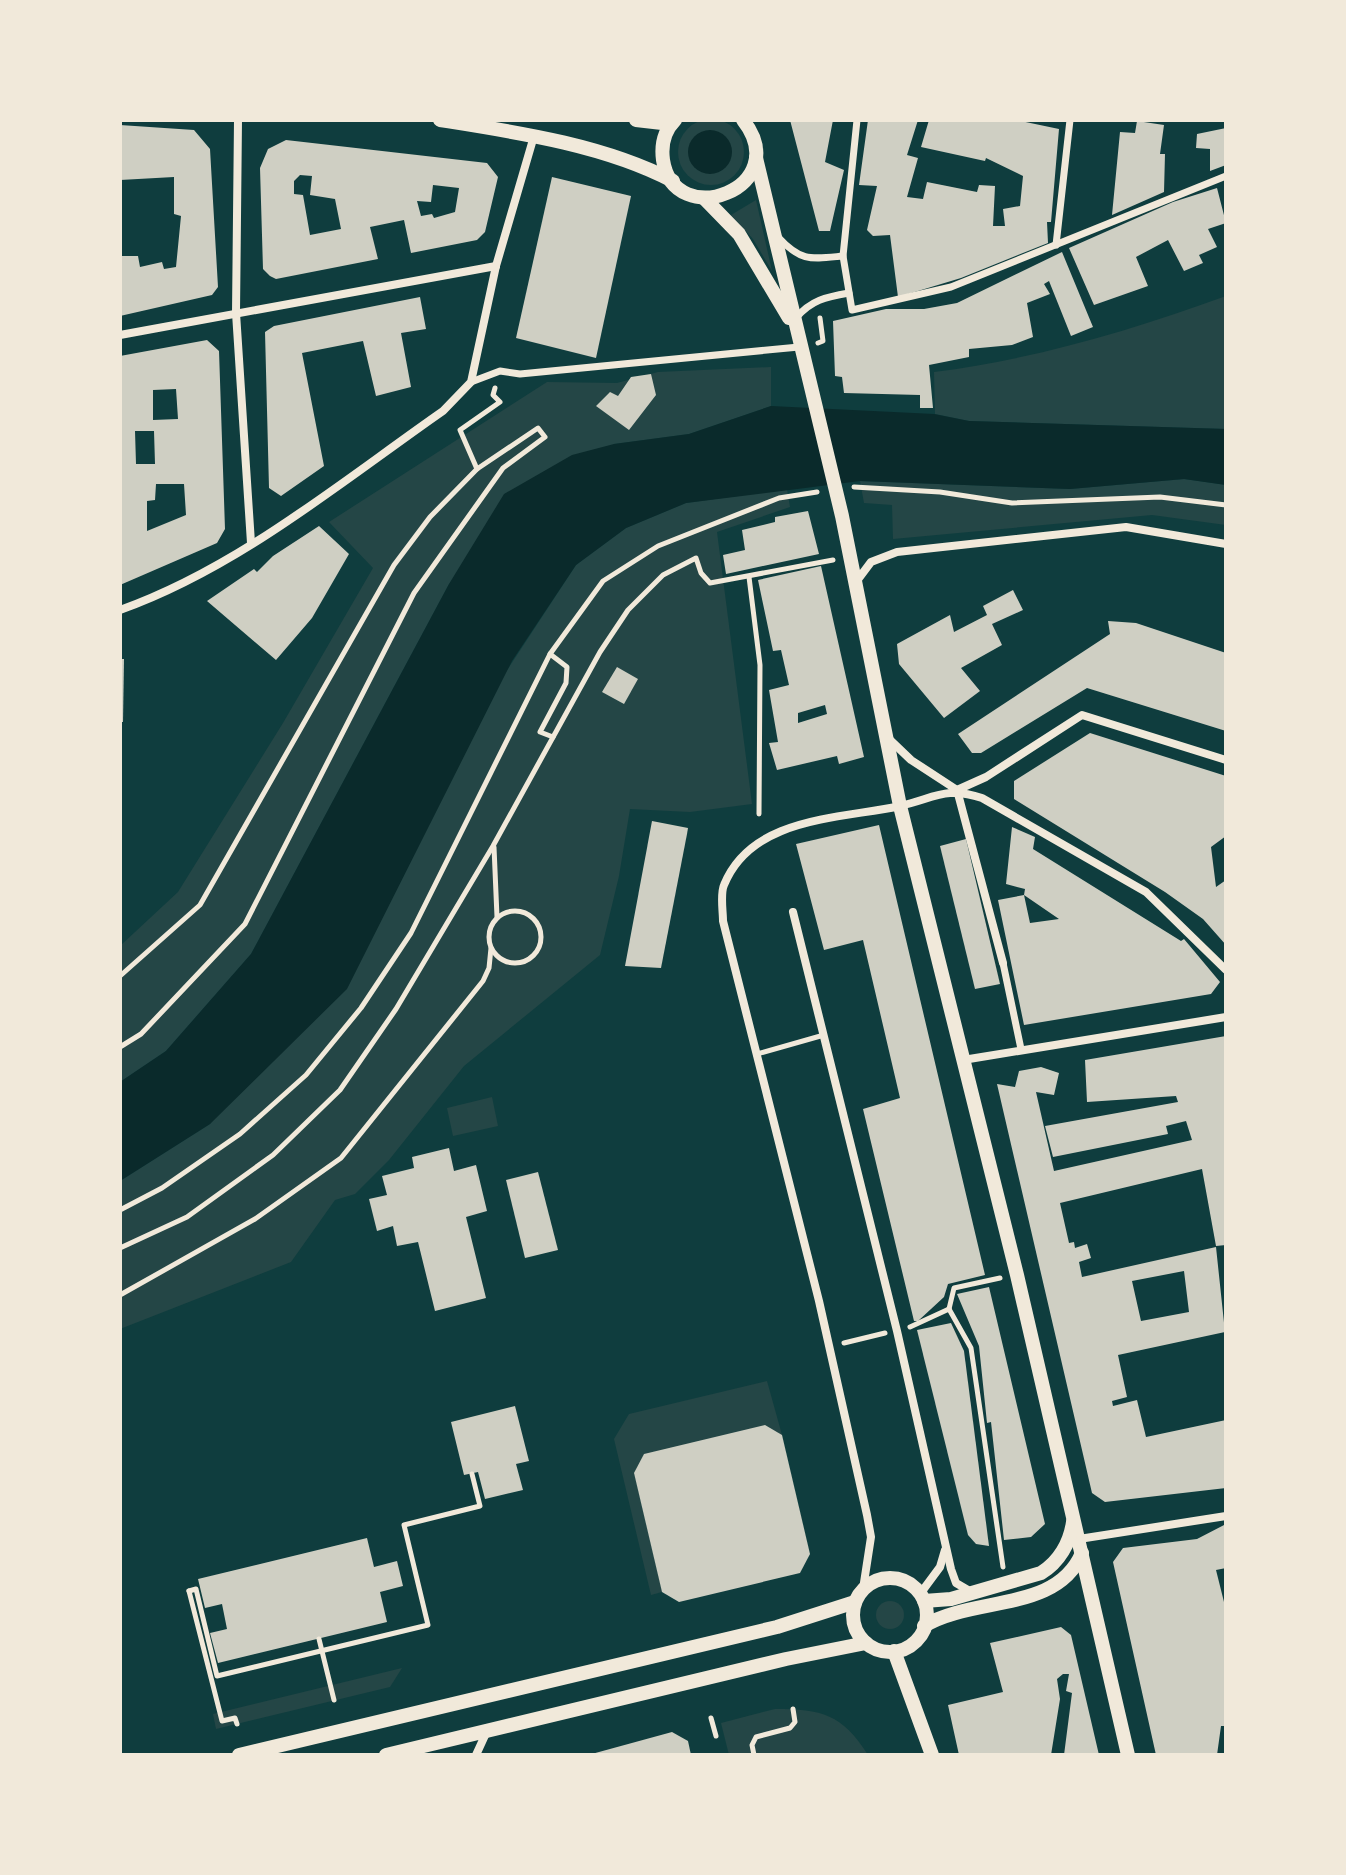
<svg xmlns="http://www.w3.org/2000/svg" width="1346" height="1875" viewBox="0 0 1346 1875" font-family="'Fira Sans',sans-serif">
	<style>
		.green { fill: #244646 }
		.water { fill: #0a2a2b }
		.building { fill: #cfcfc3; fill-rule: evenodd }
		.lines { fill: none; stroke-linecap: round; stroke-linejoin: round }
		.path { stroke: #f1e9da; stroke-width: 5 }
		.service { stroke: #f1e9da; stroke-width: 5 }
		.pedestrian { stroke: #f1e9da; stroke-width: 7 }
		.minor { stroke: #f1e9da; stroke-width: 8 }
		.tertiary { stroke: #f1e9da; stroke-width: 14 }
	</style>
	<rect width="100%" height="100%" fill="#0f3d3e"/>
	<!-- green -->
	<g class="green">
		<circle cx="711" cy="152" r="33"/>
		<path d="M756 200 772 271 753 239 731 215Z"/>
		<path d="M1226 296V429L969 421 935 414 934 372C1035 359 1130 331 1226 296Z"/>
		<path d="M771 367V406L689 434 614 444 449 584 251 954 166 1051 120 1082V946L178 892 283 723 373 568 329 522 547 382 617 383 658 372Z"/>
		<path d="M1184 479 1226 485V525L1152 515 893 539 892 505 864 503 860 481 1070 489Z"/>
		<path d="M787 489 790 507 717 532 752 804 690 812 630 809 619 876 600 955 464 1066 389 1160 355 1194 335 1200 291 1262 120 1329V1181L210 1124 576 565 626 528 686 503Z"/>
		<path d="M492 1097 498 1126 453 1136 447 1108Z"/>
		<path d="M767 1381 782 1435 634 1473 662 1592 651 1595 614 1439 629 1414Z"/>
		<circle cx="890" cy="1615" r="14"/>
		<path d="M402 1668 390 1687 216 1729 213 1714Z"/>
		<path d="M775 1709C822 1709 842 1714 868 1755H729L721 1723Z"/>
	</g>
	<!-- water -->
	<g class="water">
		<circle cx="710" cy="152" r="22"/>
		<path d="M771 406 934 414 969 421 1226 429V485L1184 479 1070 489 860 481 686 503 626 528 576 565 512 661 347 989 210 1124 120 1181V1082L166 1051 251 954 449 584 504 494 572 455 614 444 689 434Z"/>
	</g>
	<!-- building -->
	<g class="building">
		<path d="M790 120H833L825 162 844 170 830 231H819Z"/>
		<path d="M868 120H918L907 155 918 158 907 197 923 199 927 182 977 192 979 185 995 186 993 226H1005L1003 209 1020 206 1023 176 986 158 985 161 921 147 929 120H1016L1059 129 1051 222H1047L1048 243 961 278 898 297 890 235 873 236 867 230 877 186 859 185Z"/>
		<path d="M1137 121 1164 125 1160 154H1165L1164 192 1112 215 1120 132 1135 133Z"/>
		<path d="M120 125 194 130 210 149 218 287 212 295 120 316V256H138L140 267 162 262 164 269 176 267 181 216 174 214V177L120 180Z"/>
		<path d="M1226 128V165L1210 171V149L1196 148 1197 134Z"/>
		<path d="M286 140 487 163 498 177 485 232 477 240 411 253 404 220 370 227 378 259 276 279 270 276 263 269 260 168 268 149ZM300 175 312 176 310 195 335 199 341 229 310 235 303 195 294 194V181ZM433 185 459 188 455 212 434 218 432 214 421 216 417 201 431 202Z"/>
		<path d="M552 177 631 196 596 358 516 338Z"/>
		<path d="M1217 188 1226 223 1208 229 1217 247 1199 255 1203 263 1184 271 1168 240 1136 257 1148 286 1094 305 1069 248 1173 202Z"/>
		<path d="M1062 252 1093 327 1071 336 1049 281 1044 284 1050 294 1027 303 1033 337 1012 345 969 349V357L929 365 933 408H920V395L844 393 842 377 835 376 833 321 886 309H924L957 303Z"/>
		<path d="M420 297 426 329 401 333 411 387 376 396 363 341 302 353 324 466 281 496 269 488 265 332 274 326Z"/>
		<path d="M207 340 219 351 225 529 217 543 120 585V356ZM176 389 178 419 153 420V390ZM135 431H154L155 464H136ZM156 484H184L186 515 147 531V501L155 500Z"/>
		<path d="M651 374 656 395 629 430 596 406 610 392 618 396 631 377Z"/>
		<path d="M808 511 819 554 726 574 723 555 745 550 742 530 775 522V517Z"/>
		<path d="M319 526 349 554 312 618 276 660 207 601 254 569 257 572 273 556Z"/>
		<path d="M821 566 864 757 839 764 837 756 777 770 769 743 778 742 769 690 789 685 781 650 773 651 758 580ZM825 705 827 714 798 723V713Z"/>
		<path d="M1013 590 1023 610 992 624 1002 645 961 668 980 691 944 718 899 664 897 644 950 615 954 632 987 615 983 606Z"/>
		<path d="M1108 621 1136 623 1226 653V731L1087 688 981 753H972L958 734 1110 634Z"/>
		<path d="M120 659H124L123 722H120Z"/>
		<path d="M617 667 638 679 624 704 602 692Z"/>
		<path d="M1090 733 1226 776V836L1211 847 1216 887 1226 880V945L1203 919 1165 892 1014 799V781Z"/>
		<path d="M652 821 688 828 687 834 661 968 625 966Z"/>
		<path d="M879 825 985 1275 948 1284 944 1297 918 1321H914L863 1109 900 1098 863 940 824 950 796 844Z"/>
		<path d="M1012 827 1035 837 1033 849 1181 941 1184 939 1220 982 1211 994 1024 1025 998 900 1024 895 1030 923 1059 919 1024 895 1025 889 1006 884Z"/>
		<path d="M966 839 1000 984 975 989 940 846Z"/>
		<path d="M1226 1036V1245L1216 1246 1202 1169 1060 1203 1069 1243 1074 1242 1075 1248 1087 1244 1091 1258 1079 1262 1082 1277 1216 1247 1225 1332 1118 1355 1127 1397 1112 1401 1113 1406 1137 1400 1146 1437 1226 1420V1488L1105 1502 1092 1493 997 1084 1015 1087 1019 1071 1041 1067 1059 1073 1054 1095 1036 1092 1054 1171 1192 1140 1186 1121 1166 1126 1168 1134 1053 1157 1045 1126 1178 1102 1176 1096 1087 1102 1085 1060ZM1184 1271 1189 1312 1141 1321 1132 1281Z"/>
		<path d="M449 1148 454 1171 476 1165 487 1211 466 1217 486 1298 435 1311 418 1242 397 1246 393 1226 377 1231 369 1199 387 1195 382 1176 414 1168 412 1157Z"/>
		<path d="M538 1172 558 1250 525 1258 506 1180Z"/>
		<path d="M989 1287 1045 1524 1031 1537 1004 1540 991 1422 987 1423 979 1346 957 1294Z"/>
		<path d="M951 1323 964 1351 989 1546 976 1544 968 1535 917 1330Z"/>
		<path d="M515 1406 529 1461 516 1464 523 1490 485 1499 478 1472 464 1475 451 1422Z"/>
		<path d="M765 1425 782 1435 810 1554 800 1573 679 1602 662 1592 634 1473 644 1454Z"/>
		<path d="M1226 1524V1568L1216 1570 1226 1610V1726H1221L1217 1755H1156L1113 1562 1123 1548 1197 1539Z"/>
		<path d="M367 1538 374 1567 397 1561 403 1586 380 1592 387 1622 218 1663 210 1633 227 1629 222 1604 205 1608 198 1579Z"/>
		<path d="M1061 1627 1071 1635 1099 1755H1064L1072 1693 1066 1691 1069 1674H1063L1057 1679 1060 1699 1051 1755H959L948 1705 1003 1692 990 1643Z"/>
		<path d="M672 1732 688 1741 691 1755H588Z"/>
	</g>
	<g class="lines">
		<!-- path -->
		<g class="path">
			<path d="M818 343 823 341 820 318"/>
			<path d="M854 487 940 492 1012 503 1160 497 1226 505"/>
			<path d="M749 577 760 665 759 814"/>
			<path d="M550 654 567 667 566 683 540 732 553 737"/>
			<path d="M494 847 497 917"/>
			<circle cx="515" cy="937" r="26"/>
			<path d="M120 976 200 905 394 565 430 517 477 469"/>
			<path d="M120 1047 141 1034 245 924 414 593 503 468 545 437 538 428 477 469 460 430 500 402 493 395 495 388"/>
			<path d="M120 1210 162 1188 240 1134 306 1075 361 1008 411 933 550 654 603 581 658 546 779 498 817 492"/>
			<path d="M120 1248 187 1217 273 1155 340 1090 396 1009 493 846 600 652 628 610 663 575 696 558 701 573 710 583 833 560"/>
			<path d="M120 1295 255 1219 341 1158 483 981 489 968 491 948"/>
			<path d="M949 1309 971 1348 1003 1567"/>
			<path d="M949 1309 954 1288 1000 1278"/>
			<path d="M910 1327 949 1309"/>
			<path d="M844 1343 885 1333"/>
			<path d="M189 1591 196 1589 217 1676 428 1625 404 1525 480 1506 472 1474"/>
			<path d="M189 1591 222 1721 235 1718 237 1724"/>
			<path d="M319 1639 334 1700"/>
			<path d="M711 1718 716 1736"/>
			<path d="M754 1755 752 1745 756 1737 790 1728 795 1722 793 1709"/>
		</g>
		<!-- service -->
		<path class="service" d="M757 1054 824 1035"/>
		<!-- pedestrian -->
		<g class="pedestrian">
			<path d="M857 120 843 256 852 310 951 287 1226 176"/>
			<path d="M778 237C801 262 811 259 843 256"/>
			<path d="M1056 245 1070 120"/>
			<path d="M796 318C811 300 826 297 849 293"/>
			<path d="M471 382 500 371 520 374 799 347"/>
			<path d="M1003 963 1021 1049"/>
		</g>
		<!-- minor -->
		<g class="minor">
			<path d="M238 120 236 313 251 543"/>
			<path d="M120 335 496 266"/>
			<path d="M856 582 871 562 897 552 1126 527 1226 544"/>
			<path d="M120 610C238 568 341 482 443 411L471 382 496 266 534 136"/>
			<path d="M888 738 911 760 957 790"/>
			<path d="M957 790 986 777 1082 715 1226 760"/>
			<path d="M957 790 1003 963"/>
			<path d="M793 912 897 1331 951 1569 956 1583 973 1593"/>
			<path d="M963 1060 1226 1017"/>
			<path d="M1079 1539 1226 1516"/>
			<path d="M863 1589 871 1537 867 1515 819 1301 723 921C723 911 720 894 724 885 752 816 841 819 900 806 935 798 946 786 982 798L1146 892 1226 970"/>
			<path d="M920 1594 940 1567 945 1550"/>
			<path d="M476 1755 487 1731"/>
		</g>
		<!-- tertiary -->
		<g class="tertiary">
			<path d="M440 120C516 132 605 145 673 181"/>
			<path d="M636 120 671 124"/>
			<path d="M675 120C664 131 661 145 663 160 674 233 796 188 743 120"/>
			<path d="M756 158 842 516 900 806 1017 1275 1128 1755"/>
			<path d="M704 198 739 234 789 318"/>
			<circle cx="890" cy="1615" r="37"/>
			<path d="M924 1601 951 1599 1041 1573C1059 1562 1070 1543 1073 1522"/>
			<path d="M924 1626C973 1596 1057 1613 1082 1553"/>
			<path d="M894 1651 932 1755"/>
			<path d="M239 1755 777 1627 855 1602"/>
			<path d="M386 1755 786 1659 866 1643"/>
		</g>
	</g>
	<!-- border -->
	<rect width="1346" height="1875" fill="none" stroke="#f1e9da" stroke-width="244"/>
</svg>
